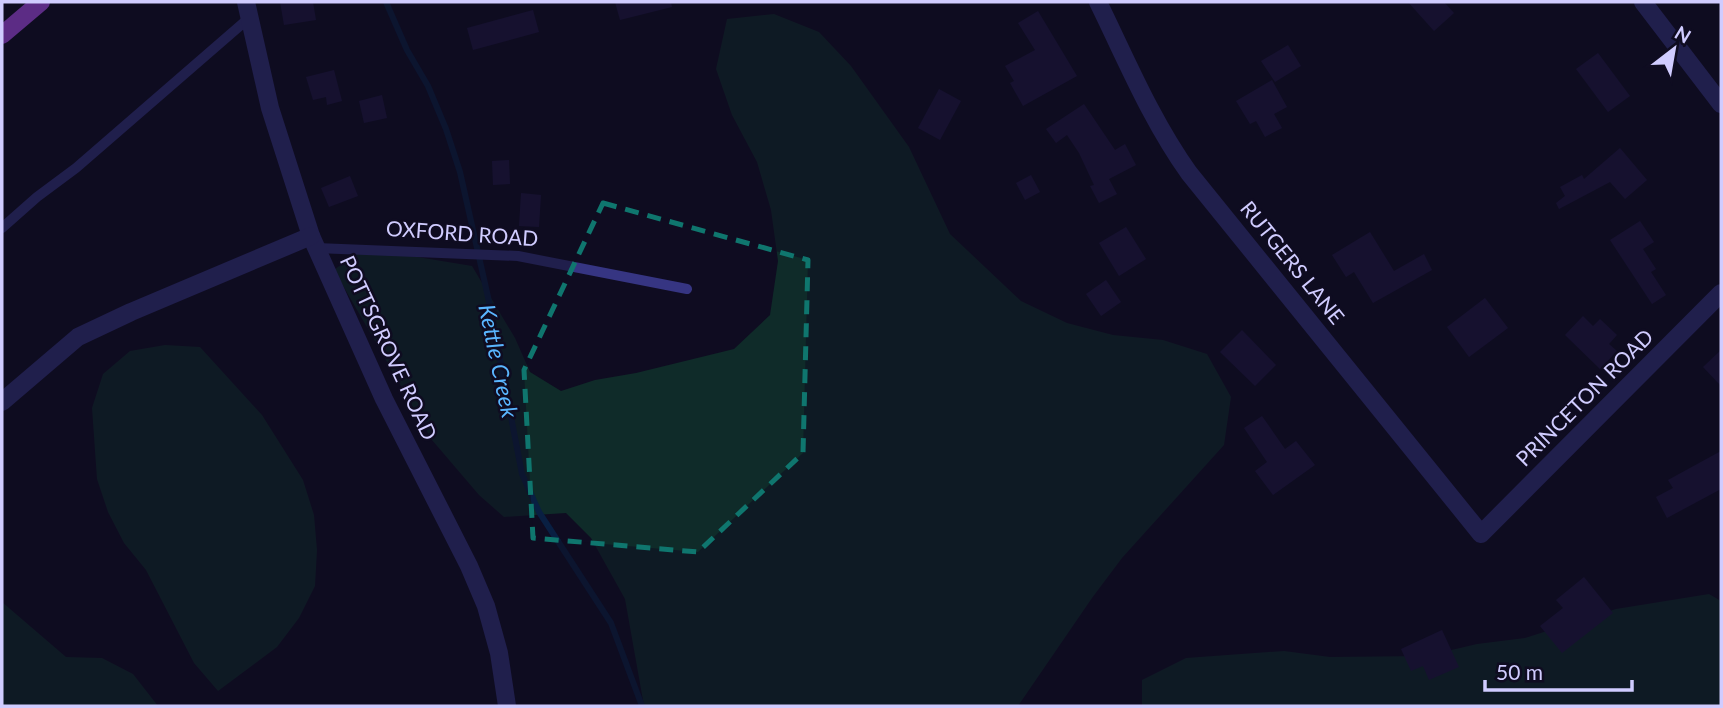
<svg xmlns="http://www.w3.org/2000/svg" width="1723" height="708" viewBox="0 0 1723 708" font-family="Lato,sans-serif">
	<style>
		.green { fill: #0f2b29 }
		.lines { fill: none; stroke-linecap: round; stroke-linejoin: round }
		.stream { stroke: #091f42; stroke-width: 6 }
		.building { fill: #1f1742 }
		.service { stroke: #363582; stroke-width: 10 }
		.minor { stroke: #363582; stroke-width: 18 }
		.primary { stroke: #bb53ff; stroke-width: 18 }
		.marked { fill: none; stroke: #0f766e; stroke-width: 5; stroke-dasharray: 14 9; stroke-linejoin: round }
		.labels { text-anchor: middle; stroke-width: 5; stroke-linejoin: round; paint-order: stroke }
		.street-label { font-size: 21px; fill: #d0ccff; stroke: #0f0c21 }
		.water-label { font-size: 23px; font-style: italic; fill: #5ab6ff; stroke: #0f0c21 }
	</style>
	<rect width="100%" height="100%" fill="#0f0c21"/>
	<!-- green -->
	<g class="green">
		<path d="M774 14 819 32 851 66 909 147 950 234 1021 301 1067 323 1113 335 1163 340 1207 354 1231 397 1224 445 1122 558 1092 598 1018 706H644L625 599 591 538 566 513 504 517 479 495 432 440 334 270 363 248 472 266 515 338 530 372 561 391 595 380 636 373 734 349 770 315 778 261 771 210 757 162 732 115 716 69 727 19Z"/>
		<path d="M165 345 200 347 262 415 303 480 314 515 317 550 315 586 299 618 277 647 218 691 194 663 146 570 124 543 108 512 97 479 92 408 103 374 130 351Z"/>
		<path d="M1709 594 1721 601V706H1142V680L1186 658 1284 651 1330 657 1426 656 1477 644 1525 638 1616 609Z"/>
		<path d="M2 602 66 657 102 658 133 674 158 706H2Z"/>
	</g>
	<g class="lines">
		<!-- stream -->
		<path class="stream" d="M386 2 407 50 428 86 446 129 460 172 488 297 522 474 539 512 611 623 642 706"/>
	</g>
	<!-- building -->
	<g class="building">
		<path d="M280 2H313L316 20 284 25Z"/>
		<path d="M615 2H671L672 7 620 20Z"/>
		<path d="M1408 2H1444L1454 13 1434 31Z"/>
		<path d="M533 10 539 32 473 50 467 28Z"/>
		<path d="M1038 11 1077 76 1023 106 1010 83 1014 81 1005 66 1035 50 1018 23Z"/>
		<path d="M1288 45 1301 66 1275 82 1261 61Z"/>
		<path d="M1598 53 1630 96 1608 112 1576 69Z"/>
		<path d="M334 70 342 101 327 105 326 97 313 100 306 77Z"/>
		<path d="M1272 80 1287 107 1274 114 1282 128 1265 137 1256 121 1250 124 1236 101Z"/>
		<path d="M939 89 961 101 940 140 918 128Z"/>
		<path d="M382 95 387 118 364 123 359 101Z"/>
		<path d="M1084 104 1115 150 1125 144 1136 165 1109 179 1117 194 1099 203 1090 186 1094 185 1079 153 1067 135 1056 143 1046 129Z"/>
		<path d="M1620 148 1647 180 1625 199 1610 182 1559 209 1556 203 1565 196 1560 187 1582 175 1584 179Z"/>
		<path d="M509 160 510 184 493 185 492 161Z"/>
		<path d="M1031 175 1040 192 1025 200 1016 183Z"/>
		<path d="M350 176 358 196 329 207 321 188Z"/>
		<path d="M521 193 541 195 539 227 519 226Z"/>
		<path d="M1640 221 1654 242 1643 249 1656 269 1651 272 1666 295 1652 304 1610 240Z"/>
		<path d="M1126 227 1146 259 1119 276 1099 243Z"/>
		<path d="M1370 232 1394 271 1424 254 1432 270 1373 303 1354 272 1346 277 1332 255Z"/>
		<path d="M1106 280 1121 302 1101 316 1086 294Z"/>
		<path d="M1485 298 1508 328 1469 357 1447 327Z"/>
		<path d="M1583 316 1593 326 1600 319 1617 335 1609 344 1617 351 1600 369 1565 335Z"/>
		<path d="M1242 330 1276 365 1255 386 1220 352Z"/>
		<path d="M1721 350V386L1703 367Z"/>
		<path d="M1262 416 1285 449 1296 441 1315 465 1273 495 1255 471 1267 462 1244 428Z"/>
		<path d="M1721 451V489L1667 518 1656 497 1673 488 1668 480Z"/>
		<path d="M1584 577 1613 613 1562 653 1540 626 1563 608 1556 600Z"/>
		<path d="M1442 630 1459 667 1429 680 1423 666 1411 671 1401 649Z"/>
	</g>
	<g class="lines">
		<!-- service -->
		<g class="service">
			<path d="M2 228 37 197 76 168 249 18"/>
			<path d="M316 248 518 256 687 289"/>
		</g>
		<!-- minor -->
		<g class="minor">
			<path d="M246 2 270 108 311 236 384 399 469 566 486 606 499 653 507 706"/>
			<path d="M1098 2C1126 59 1151 120 1189 173L1481 534 1721 293"/>
			<path d="M1643 2 1721 104"/>
			<path d="M2 402 78 337 131 312 311 236"/>
		</g>
		<!-- primary -->
		<path class="primary" d="M2 35 41 2"/>
	</g>
	<!-- marked area -->
	<path d="M0 0H1723V708H0ZM603 203 808 260 803 453 698 552 533 538 524 370Z" fill="#0f0c21" fill-opacity=".55" fill-rule="evenodd"/>
	<path class="marked" d="M603 203 808 260 803 453 698 552 533 538 524 370Z"/>
	<g class="labels">
		<!-- street labels -->
		<g class="street-label">
			<text transform="translate(462 234) rotate(4)" y="7">OXFORD ROAD</text>
			<text transform="translate(1292 263) rotate(51)" y="7">RUTGERS LANE</text>
			<text transform="translate(388 348) rotate(65)" y="7">POTTSGROVE ROAD</text>
			<text transform="translate(1585 398) rotate(-45)" y="7">PRINCETON ROAD</text>
		</g>
		<!-- water labels -->
		<g class="water-label">
			<text transform="translate(498 361) rotate(78)" y="8">Kettle Creek</text>
		</g>
	</g>
	<!-- border -->
	<rect width="1723" height="708" fill="none" stroke="#d0ccff" stroke-width="7"/>
	<!-- north arrow -->
	<g transform="translate(1674 49) rotate(31)" stroke="#0f0c21" stroke-width="5" paint-order="stroke">
	<path d="M0-5L12 26L0 18L-12 26Z" fill="#d0ccff"/>
	<text y="-10" font-size="19" font-weight="bold" text-anchor="middle" fill="#d0ccff">N</text>
	</g>
	<!-- scale -->
	<path d="M1485 680v10h147v-10" fill="none" stroke="#d0ccff" stroke-width="3.5"/>
	<text x="1496" y="680" font-size="21" fill="#d0ccff" stroke="#0f0c21" stroke-width="5" paint-order="stroke">50 m</text>
</svg>
